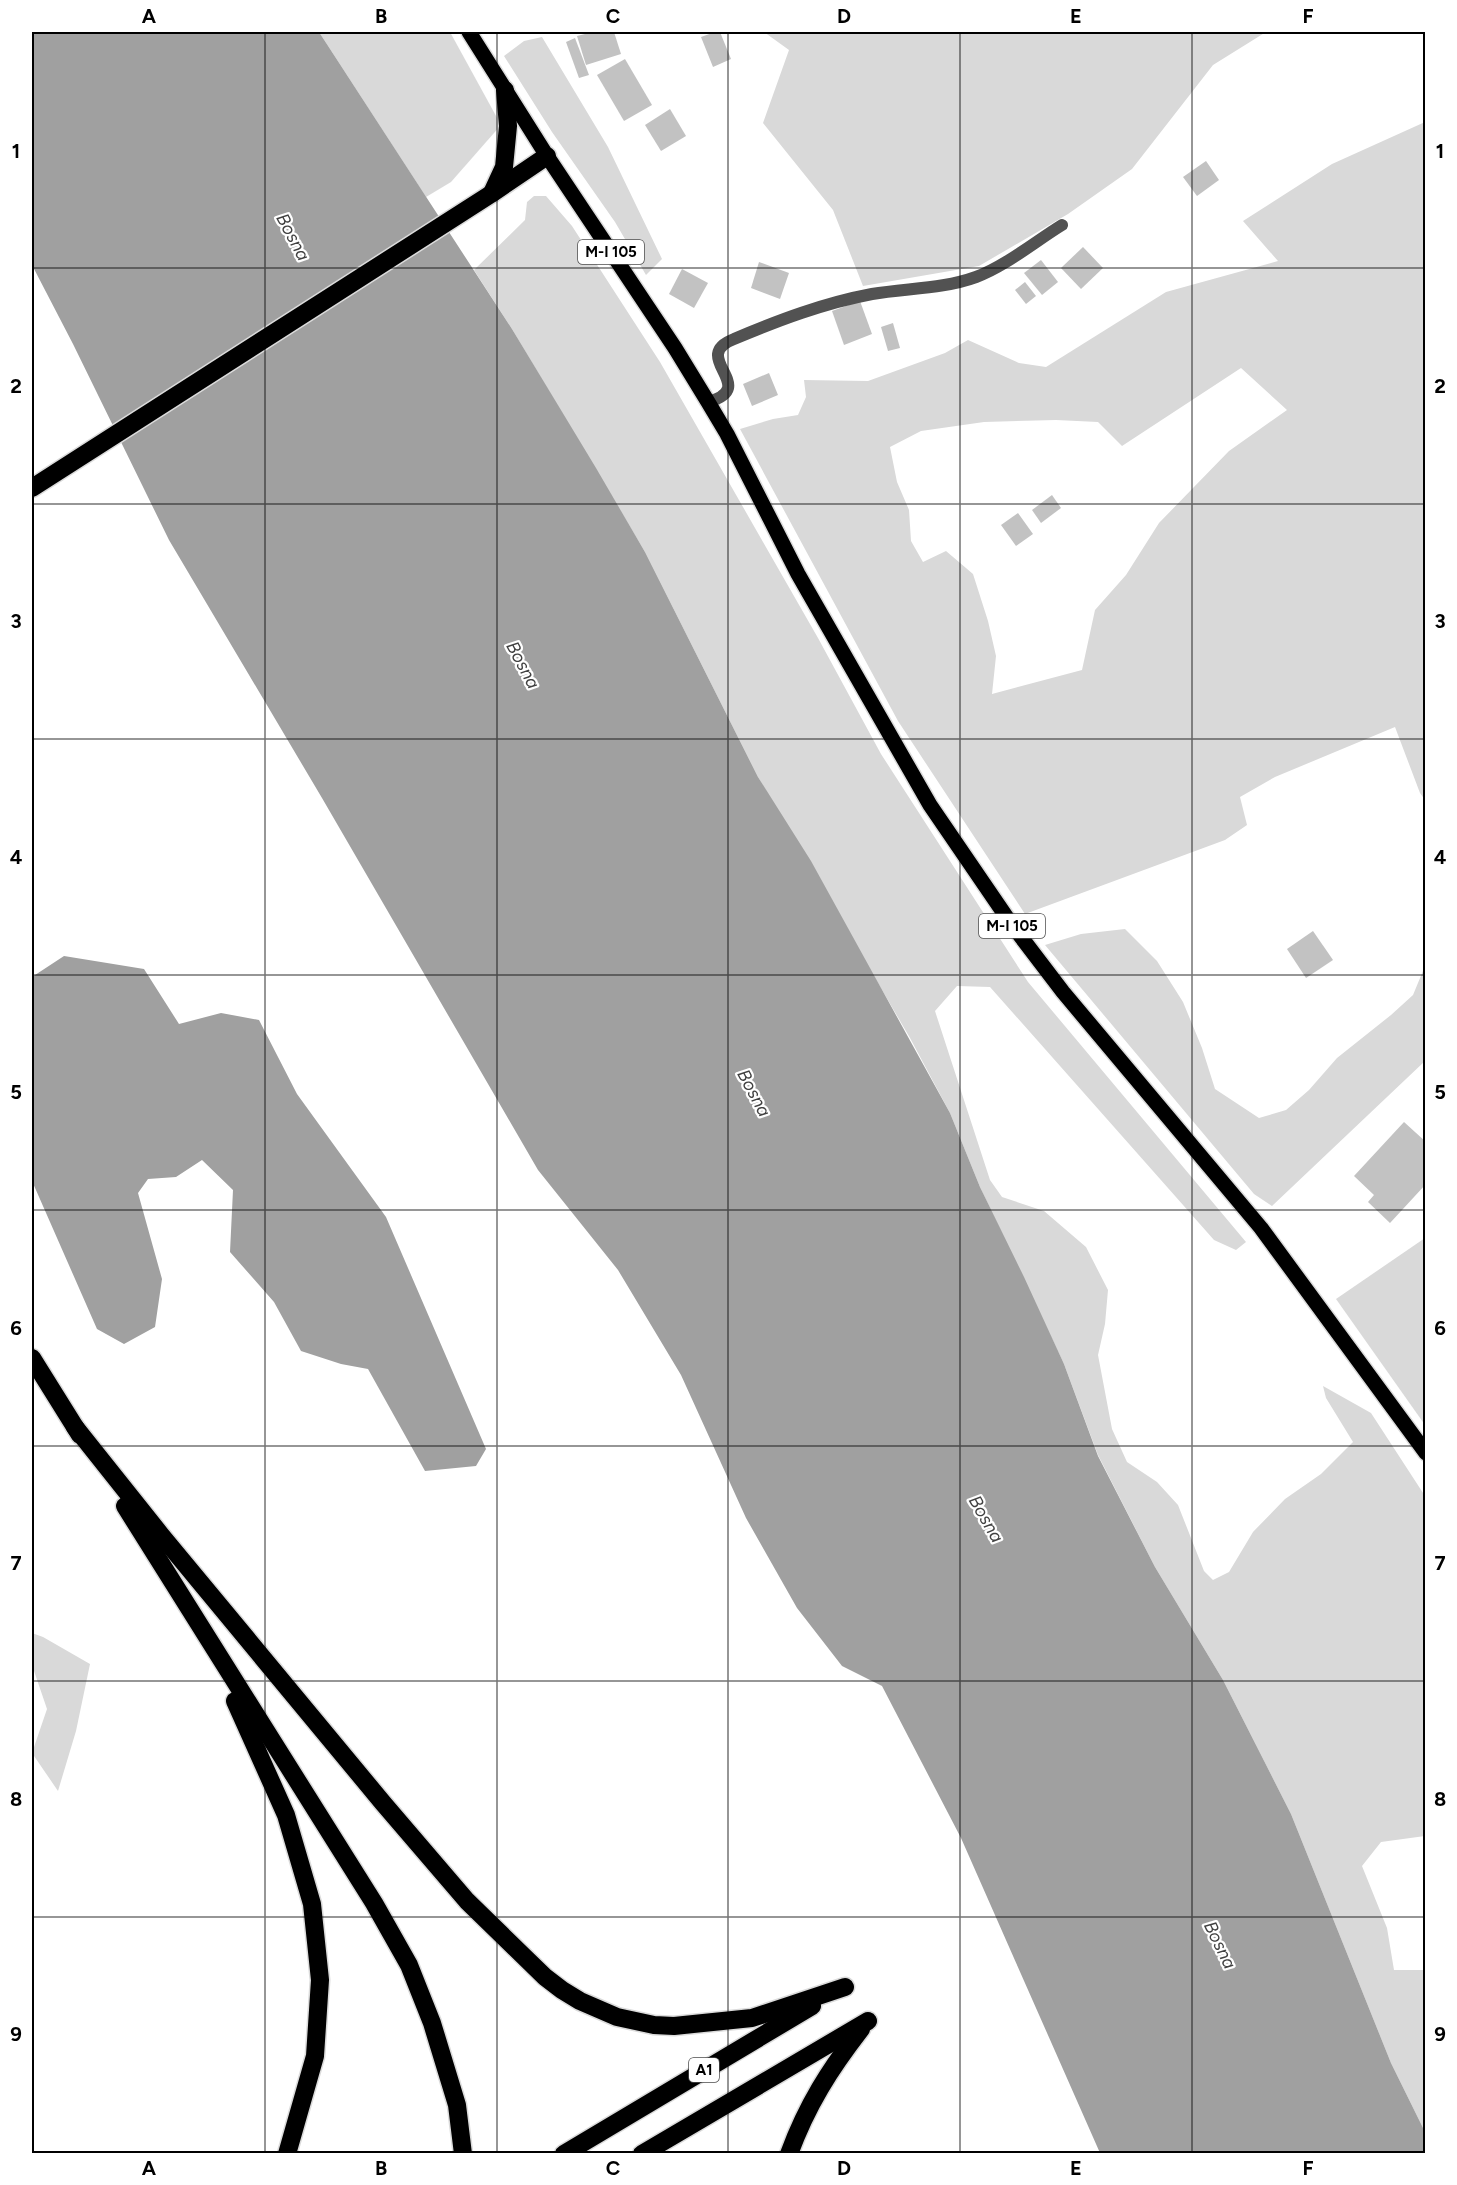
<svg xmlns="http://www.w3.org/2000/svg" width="1457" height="2185" viewBox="0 0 1457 2185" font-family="Figtree,sans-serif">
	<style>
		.green { fill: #d9d9d9; fill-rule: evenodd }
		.water { fill: #a0a0a0 }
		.building { fill: #c2c2c2 }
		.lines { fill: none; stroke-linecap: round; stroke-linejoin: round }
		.primary-casing { stroke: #dbdbdb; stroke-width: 18 }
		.motorway-casing { stroke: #dbdbdb; stroke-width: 21 }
		.minor { stroke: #525252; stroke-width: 12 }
		.primary { stroke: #000; stroke-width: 15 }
		.motorway { stroke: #000; stroke-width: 18 }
		.grid { fill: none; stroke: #000; stroke-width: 1.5; stroke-opacity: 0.55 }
		.labels { text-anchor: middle; stroke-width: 4.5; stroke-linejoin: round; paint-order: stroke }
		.shield { fill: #fff; stroke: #4c4c4c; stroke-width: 1.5 }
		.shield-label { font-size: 15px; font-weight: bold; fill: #000 }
		.water-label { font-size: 18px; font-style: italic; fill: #414141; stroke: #fff }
		.neatline { fill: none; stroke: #000; stroke-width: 2 }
		.grid-label { font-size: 20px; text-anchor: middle; font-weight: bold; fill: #000 }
	</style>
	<rect width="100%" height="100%" fill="#fff"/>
	<!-- green -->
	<g class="green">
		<path d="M319 32H450L501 125 451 182 426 197Z"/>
		<path d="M764 32H1266L1213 65 1132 169 1068 214 979 266 863 286 833 210 763 123 789 50Z"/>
		<path d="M542 37 608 147 662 259 646 275 615 222 552 132 504 56 524 41Z"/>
		<path d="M1425 122V800L1420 793 1395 727 1275 777 1240 797 1247 825 1225 840 1025 914 898 721 740 429 773 419 798 415 806 397 804 380 868 381 945 353 968 340 1019 363 1046 367 1166 292 1278 261 1243 221 1332 164ZM1241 368 1287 410 1229 451 1159 523 1126 575 1095 610 1082 670 992 694 996 656 988 621 973 574 946 551 923 562 911 541 909 510 897 482 890 447 921 431 984 422 1056 420 1098 422 1122 446Z"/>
		<path d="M534 196H546L572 226 660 362 818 638 881 754 1028 982 1246 1242 1236 1250 1214 1240 990 987 957 986 935 1011 990 1180 1002 1197 1044 1211 1086 1247 1108 1290 1105 1324 1098 1355 1112 1429 1127 1462 1157 1482 1178 1505 1204 1571 1213 1580 1229 1572 1253 1532 1285 1499 1321 1474 1353 1442 1326 1398 1323 1386 1371 1413 1425 1496V1836L1381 1842 1362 1866 1387 1928 1394 1970H1425V2132L1391 2063 1291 1814 1223 1680 1155 1567 1098 1455 1064 1364 980 1187 950 1113 910 1038 758 777 645 552 512 329 474 270 525 220 527 202Z"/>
		<path d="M1125 929 1157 961 1183 1002 1202 1048 1215 1089 1259 1118 1286 1110 1309 1090 1337 1058 1391 1015 1413 995 1425 966V1061L1272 1206 1254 1194 1045 945 1081 934Z"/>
		<path d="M1425 1238V1425L1336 1299Z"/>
		<path d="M32 1633 43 1637 90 1664 76 1731 58 1791 32 1753 47 1709 32 1665Z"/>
	</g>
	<!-- water -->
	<g class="water">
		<path d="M32 32H319L512 329 596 468 645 552 758 777 811 861 950 1113 980 1187 1024 1277 1064 1364 1098 1456 1155 1567 1223 1680 1291 1814 1391 2063 1425 2132V2153H1100L961 1838 882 1686 842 1666 797 1608 746 1518 681 1375 618 1270 538 1170 322 798 169 540 73 344 32 265Z"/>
		<path d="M64 956 144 969 179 1024 221 1013 259 1020 297 1094 386 1217 486 1449 476 1466 425 1471 368 1369 341 1364 301 1351 274 1302 230 1252 233 1190 202 1160 176 1177 148 1179 138 1193 162 1279 155 1327 124 1344 97 1329 32 1181V977Z"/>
	</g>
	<!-- building -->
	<g class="building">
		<path d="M593 32H614L621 54 586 65 577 36Z"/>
		<path d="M715 32H720L731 59 713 67 701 37Z"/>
		<path d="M575 38 589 75 579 78 566 42Z"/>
		<path d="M625 59 652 105 624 121 597 75Z"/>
		<path d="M670 109 686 136 661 151 645 125Z"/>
		<path d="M1206 161 1219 180 1197 196 1183 177Z"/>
		<path d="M1083 247 1103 268 1081 289 1061 268Z"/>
		<path d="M1041 260 1058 282 1042 295 1024 273Z"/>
		<path d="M759 262 789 273 780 299 751 288Z"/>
		<path d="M682 269 708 283 694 308 669 294Z"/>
		<path d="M1025 282 1036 296 1026 304 1015 290Z"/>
		<path d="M860 301 872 334 844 345 832 311Z"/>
		<path d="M893 323 900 348 888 351 881 327Z"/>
		<path d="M769 373 778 395 752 406 743 384Z"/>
		<path d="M1052 495 1061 508 1041 523 1032 510Z"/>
		<path d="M1018 513 1033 534 1016 546 1001 525Z"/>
		<path d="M1313 931 1333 960 1306 978 1287 949Z"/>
		<path d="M1404 1122 1426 1142V1184L1390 1223 1368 1202 1374 1195 1354 1176Z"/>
	</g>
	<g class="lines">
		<!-- primary casing -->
		<g class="primary-casing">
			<path id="primary" d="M469 32 547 156 675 348 708 402 727 434 798 574 930 805 1012 925 1063 992 1261 1228 1426 1453"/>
		</g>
		<!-- motorway casing -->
		<g class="motorway-casing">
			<g id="motorway">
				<path d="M492 193 504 167 508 126 505 90"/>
				<path d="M32 488 491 194 547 156"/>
				<path d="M32 1358 80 1435"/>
				<path d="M75 1427 161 1535 383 1803 467 1901 545 1977 562 1990 580 2001 617 2017 654 2025 674 2026 752 2018 845 1987"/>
				<path d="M125 1506 374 1903 409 1965 432 2023 457 2105 463 2154"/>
				<path d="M235 1701 286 1815 312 1904 320 1980 315 2056 287 2154"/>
				<path d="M564 2154 812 2006"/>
				<path d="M642 2154 868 2021"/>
				<path d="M789 2154C807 2105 830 2069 861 2029"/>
			</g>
		</g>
		<!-- minor -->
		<path class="minor" d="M708 402C761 387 688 357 734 339 779 320 824 303 872 294 907 288 943 289 976 277 1004 267 1036 241 1062 225"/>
		<!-- primary -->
		<use href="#primary" class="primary"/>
		<!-- motorway -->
		<use href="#motorway" class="motorway"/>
	</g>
	<!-- grid -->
	<path class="grid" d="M265 32V2154M497 32V2154M728 32V2154M960 32V2154M1192 32V2154M32 268H1426M32 504H1426M32 739H1426M32 975H1426M32 1210H1426M32 1446H1426M32 1681H1426M32 1917H1426"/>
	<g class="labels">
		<!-- shield labels -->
		<g class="shield">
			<rect x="578" y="240" width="66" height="24" rx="4.5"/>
			<rect x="979" y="914" width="66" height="24" rx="4.5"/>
			<rect x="689" y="2058" width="30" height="24" rx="4.5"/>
		</g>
		<g class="shield-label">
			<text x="611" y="257">M-I 105</text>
			<text x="1012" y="931">M-I 105</text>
			<text x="704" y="2075">A1</text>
		</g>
		<!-- water labels -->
		<g class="water-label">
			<text transform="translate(293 237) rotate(62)" y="6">Bosna</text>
			<text transform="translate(523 665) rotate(62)" y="6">Bosna</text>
			<text transform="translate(754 1093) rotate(62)" y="6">Bosna</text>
			<text transform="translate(986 1519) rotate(60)" y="6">Bosna</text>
			<text transform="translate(1220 1945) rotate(64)" y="6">Bosna</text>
		</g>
	</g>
	<!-- border -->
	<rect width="1457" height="2185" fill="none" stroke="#ffffff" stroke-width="66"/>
	<rect x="33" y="33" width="1391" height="2119" class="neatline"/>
	<g class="grid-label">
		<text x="149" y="23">A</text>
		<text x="381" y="23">B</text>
		<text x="613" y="23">C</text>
		<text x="844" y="23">D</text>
		<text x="1076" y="23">E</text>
		<text x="1308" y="23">F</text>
		<text x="16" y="158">1</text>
		<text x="1440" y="158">1</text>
		<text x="16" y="393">2</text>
		<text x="1440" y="393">2</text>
		<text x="16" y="628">3</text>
		<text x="1440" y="628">3</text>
		<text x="16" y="864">4</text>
		<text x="1440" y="864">4</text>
		<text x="16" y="1099">5</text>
		<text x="1440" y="1099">5</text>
		<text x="16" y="1335">6</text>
		<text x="1440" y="1335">6</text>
		<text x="16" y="1570">7</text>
		<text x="1440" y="1570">7</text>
		<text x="16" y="1806">8</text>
		<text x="1440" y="1806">8</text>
		<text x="16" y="2041">9</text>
		<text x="1440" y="2041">9</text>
		<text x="149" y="2175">A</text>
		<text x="381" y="2175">B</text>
		<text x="613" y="2175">C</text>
		<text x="844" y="2175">D</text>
		<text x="1076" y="2175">E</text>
		<text x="1308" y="2175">F</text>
	</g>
</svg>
